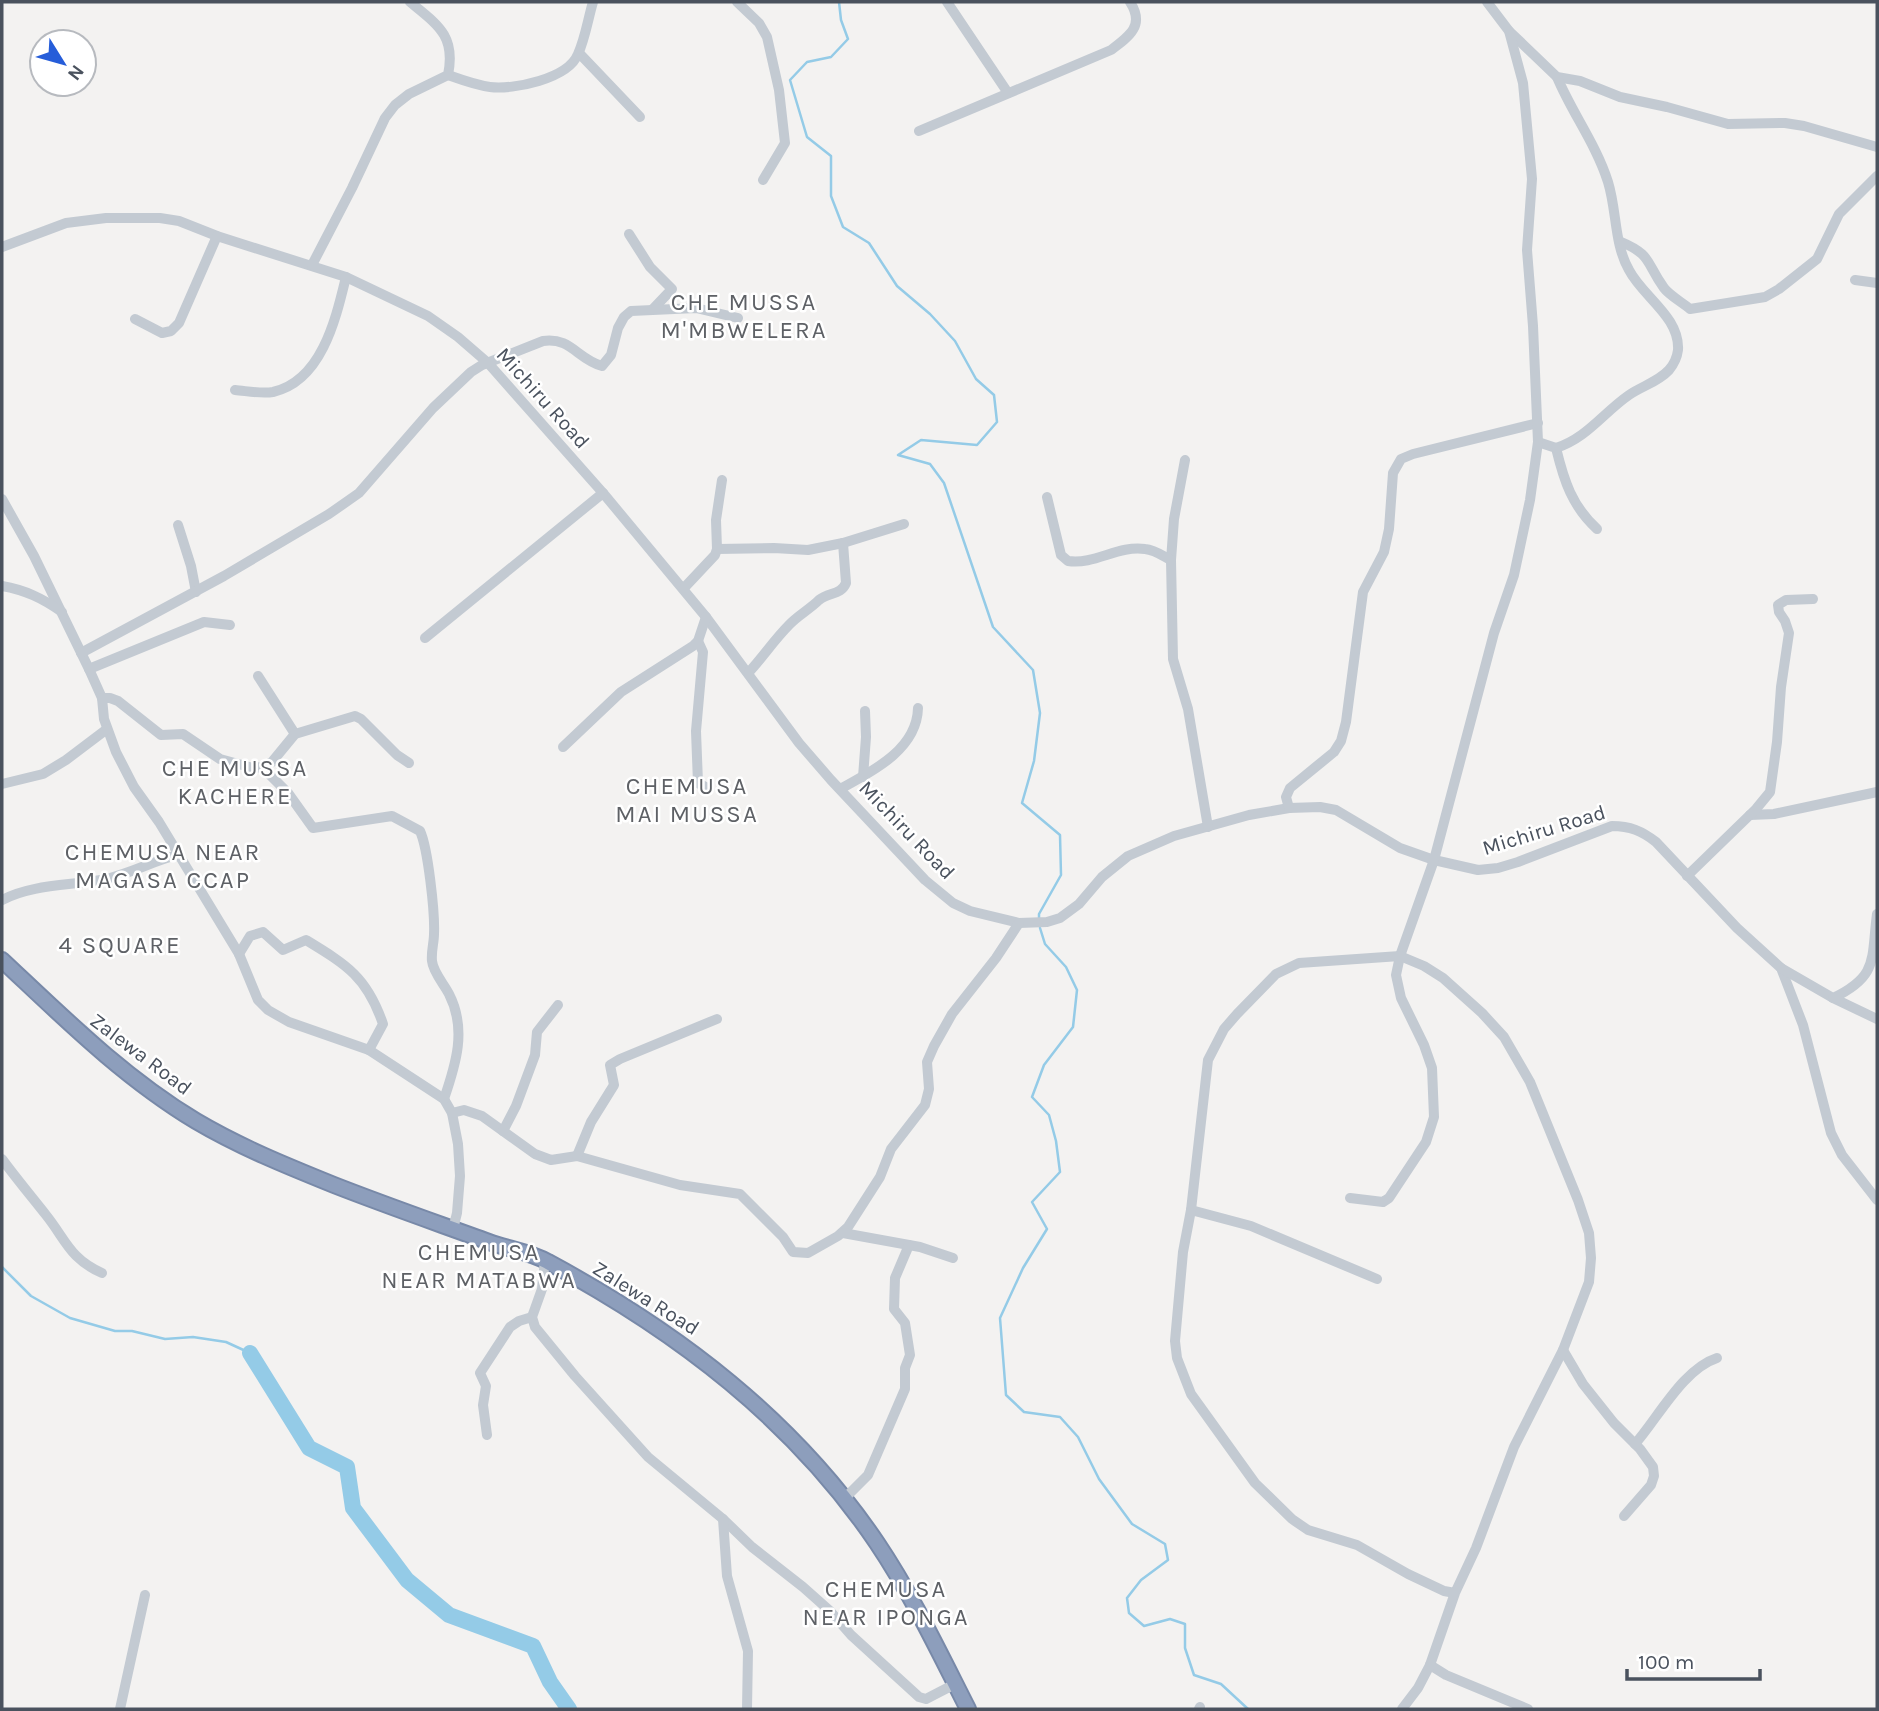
<svg xmlns="http://www.w3.org/2000/svg" width="1879" height="1711" viewBox="0 0 1879 1711" font-family="Karla,sans-serif">
	<style>
		.lines { fill: none; stroke-linecap: round; stroke-linejoin: round }
		.stream { stroke: #94cbe7; stroke-width: 2.5 }
		.river { stroke: #94cbe7; stroke-width: 16 }
		.highway-casing { stroke: #7889a8; stroke-width: 18 }
		.minor { stroke: #c3cad2; stroke-width: 10 }
		.highway { stroke: #8d9ebc; stroke-width: 14 }
		.labels { text-anchor: middle; stroke-width: 5; stroke-linejoin: round; paint-order: stroke }
		.street-label { font-size: 21px; fill: #4a525e; stroke: #fff }
		.quarter-label { font-size: 24px; letter-spacing: 2px; fill: #5e6166; stroke: #fff }
	</style>
	<rect width="100%" height="100%" fill="#f3f2f1"/>
	<g class="lines">
		<!-- stream -->
		<g class="stream">
			<path d="M839 2 841 20 848 39 831 57 807 62 790 80 807 137 831 156V196L843 227 869 243 897 286 930 314 955 341 976 379 994 395 997 422 977 445 921 440 898 455 930 464 944 483 993 627 1033 670 1040 713 1034 761 1022 803 1060 835 1061 875 1039 914V919"/>
			<path d="M1040 928 1045 944 1066 967 1077 990 1073 1027 1044 1065 1032 1097 1049 1115 1056 1141 1060 1172 1032 1202 1047 1229 1023 1268 1000 1318 1006 1395 1024 1412 1060 1417 1078 1437 1099 1479 1132 1524 1165 1544 1168 1560 1141 1580 1127 1598 1129 1613 1144 1626 1170 1619 1185 1624V1648L1194 1675 1221 1684 1248 1709"/>
			<path d="M2 1267 31 1296 70 1318 115 1331H132L165 1339 193 1337 226 1342 250 1353"/>
		</g>
		<!-- river -->
		<path class="river" d="M250 1353 309 1448 347 1467 353 1508 407 1580 449 1615 533 1646 550 1682 569 1709"/>
		<!-- highway casing -->
		<g class="highway-casing">
			<path id="highway" d="M2 960C64 1018 123 1077 196 1121 240 1147 287 1166 334 1185 385 1205 437 1223 489 1242 508 1249 531 1252 548 1262 678 1332 794 1420 877 1543 912 1595 940 1654 968 1709"/>
		</g>
		<!-- minor -->
		<g class="minor">
			<path d="M737 2 759 23 767 37 779 90 785 143 763 180"/>
			<path d="M947 2 1008 93"/>
			<path d="M1509 31 1557 77 1580 81 1620 97 1667 107 1728 124 1785 123 1804 126 1877 147"/>
			<path d="M579 53 640 117"/>
			<path d="M448 75C462 80 475 85 490 87 513 90 568 79 578 54 585 39 588 19 593 2"/>
			<path d="M919 131 1111 50C1130 36 1145 25 1130 2"/>
			<path d="M629 234 650 267 672 289 653 309"/>
			<path d="M1619 241C1653 255 1645 262 1664 288 1669 295 1683 303 1690 309L1765 297 1779 289 1817 259 1839 214 1877 176"/>
			<path d="M2 247 66 223 106 218H160L179 221 217 236 346 277 428 316 458 337 488 363 603 493 706 617 799 743 831 780 925 880 953 903 970 911 1019 923 1047 922 1060 918 1079 904 1102 877 1128 856 1174 836 1249 815 1289 808 1320 807 1336 810 1400 848 1434 860 1478 870 1498 868 1518 862 1612 826C1630 826 1642 831 1656 842L1737 928 1781 968 1803 1025 1831 1133 1842 1155 1877 1200"/>
			<path d="M312 265 352 188 385 118 395 105 409 94 448 75C456 36 438 25 410 2"/>
			<path d="M1855 280 1877 283"/>
			<path d="M135 319 162 333 171 331 179 323 217 236"/>
			<path d="M235 390C247 391 261 394 273 392 322 381 336 318 346 277"/>
			<path d="M1538 442 1556 448C1564 481 1572 506 1597 529"/>
			<path d="M1556 448C1587 438 1603 413 1629 395 1642 386 1658 382 1669 370 1674 364 1677 358 1678 350 1680 317 1643 297 1629 270 1614 244 1617 211 1608 182 1596 144 1572 113 1557 77"/>
			<path d="M1185 460 1174 519 1171 560 1173 659 1188 709 1208 827"/>
			<path d="M1047 497 1061 555 1068 561C1095 565 1118 545 1145 549 1155 550 1163 556 1171 560"/>
			<path d="M2 499 34 556 89 669 102 698 104 719 116 752 134 787 159 822 239 954 258 1000 268 1010 289 1022 369 1050 444 1099 452 1113 458 1144 460 1176 457 1213 453 1229"/>
			<path d="M178 525 191 566 196 592"/>
			<path d="M717 549 774 548 808 550 843 543 904 524"/>
			<path d="M2 586C25 590 42 598 62 612"/>
			<path d="M684 588 715 555 717 549 716 520 722 480"/>
			<path d="M425 638 603 493"/>
			<path d="M698 641 703 652 696 731 698 783 709 789"/>
			<path d="M81 653 224 576 329 514 359 493 433 408 471 372 482 365 543 341C571 337 577 359 602 366L611 355 618 328 624 317 631 311 696 308 738 318"/>
			<path d="M89 669 204 622 230 625"/>
			<path d="M749 672C763 657 774 640 789 625 797 616 810 609 819 600 829 592 841 595 846 583L843 543"/>
			<path d="M258 676 295 734"/>
			<path d="M102 698H110L118 701 161 735 183 734 220 759 253 768 262 767 272 762 295 734 355 716 361 719 397 755 409 763"/>
			<path d="M563 747 621 692 693 646 698 641 706 617"/>
			<path d="M262 767 288 793 313 828 392 816 420 831C428 848 435 913 434 934 434 943 431 951 432 961 433 972 444 984 449 994 467 1029 456 1064 444 1099"/>
			<path d="M863 777 866 737 865 711"/>
			<path d="M2 784 43 774 66 760 107 729"/>
			<path d="M840 789C871 772 917 750 918 708"/>
			<path d="M1289 808 1286 797 1290 788 1334 752 1341 741 1346 722 1363 592 1384 552 1389 529 1393 473 1401 459 1413 454 1538 423"/>
			<path d="M1750 815 1774 814 1877 792"/>
			<path d="M1687 876 1756 809 1770 792 1777 742 1781 687 1789 633 1785 621 1779 612 1778 605 1786 600 1813 599"/>
			<path d="M2 900C34 883 75 886 110 878 133 872 154 861 177 855"/>
			<path d="M239 954 250 936 263 932 283 950 306 940C347 965 367 977 383 1024L369 1050"/>
			<path d="M1781 968 1833 998C1879 976 1871 959 1877 914"/>
			<path d="M1833 998 1877 1019"/>
			<path d="M452 1113 464 1110 482 1116 535 1154 551 1160 577 1156 680 1185 740 1194 783 1237 793 1252 808 1253 838 1236 848 1227 880 1177 891 1149 925 1105 929 1089 927 1062 934 1046 952 1014 996 958 1019 923"/>
			<path d="M503 1131 516 1106 535 1055 537 1032 558 1005"/>
			<path d="M577 1156 591 1122 614 1085 610 1065 620 1059 717 1019"/>
			<path d="M2 1159C16 1178 31 1196 46 1215 66 1240 70 1259 102 1273"/>
			<path d="M1350 1198 1383 1202 1389 1198 1426 1142 1434 1117 1432 1068 1424 1045 1401 998 1396 975 1400 956 1434 860 1494 633 1514 575 1530 500 1538 442 1533 326 1527 250 1532 179 1523 83 1509 31 1487 2"/>
			<path d="M1191 1210 1251 1226 1377 1279"/>
			<path d="M843 1233 920 1247 953 1258"/>
			<path d="M545 1260 542 1289 532 1317 535 1327 575 1376 648 1457 723 1519 752 1547 803 1587 830 1611 851 1635 919 1697 926 1699 955 1684"/>
			<path d="M1563 1350 1583 1384 1614 1423 1640 1449 1653 1467 1654 1476 1651 1485 1624 1516"/>
			<path d="M487 1435 483 1405 486 1386 480 1373 510 1327 519 1321 532 1317"/>
			<path d="M1635 1444C1658 1418 1683 1369 1717 1358"/>
			<path d="M844 1499 868 1475 905 1389V1368L910 1355 905 1323 894 1309 895 1278 909 1245"/>
			<path d="M723 1519 727 1576 748 1651 747 1709"/>
			<path d="M1430 1665 1446 1675 1528 1709"/>
			<path d="M120 1709 145 1595"/>
			<path d="M1199 1709 1200 1707"/>
			<path d="M1402 1709 1418 1688 1430 1665 1455 1593 1476 1548 1514 1447 1563 1350 1589 1282 1591 1258 1589 1233 1578 1200 1530 1082 1504 1037 1482 1013 1443 978 1424 966 1400 956 1299 963 1276 974 1237 1014 1224 1029 1208 1060 1191 1210 1183 1252 1175 1341 1177 1358 1191 1394 1255 1483 1292 1519 1308 1530 1357 1545 1408 1574 1444 1591 1455 1593"/>
		</g>
		<!-- highway -->
		<use href="#highway" class="highway"/>
	</g>
	<g class="labels">
		<!-- street labels -->
		<g class="street-label">
			<text transform="translate(543 398) rotate(48)" y="7">Michiru Road</text>
			<text transform="translate(907 830) rotate(46)" y="7">Michiru Road</text>
			<text transform="translate(1544 830) rotate(-17)" y="7">Michiru Road</text>
			<text transform="translate(141 1054) rotate(37)" y="7">Zalewa Road</text>
			<text transform="translate(646 1298) rotate(32)" y="7">Zalewa Road</text>
		</g>
		<!-- quarter labels -->
		<g class="quarter-label">
			<text x="744" y="310">CHE MUSSA<tspan x="744" dy="28">M'MBWELERA</tspan></text>
			<text x="235" y="776">CHE MUSSA<tspan x="235" dy="28">KACHERE</tspan></text>
			<text x="687" y="794">CHEMUSA<tspan x="687" dy="28">MAI MUSSA</tspan></text>
			<text x="163" y="860">CHEMUSA NEAR<tspan x="163" dy="28">MAGASA CCAP</tspan></text>
			<text x="120" y="953">4 SQUARE</text>
			<text x="479" y="1260">CHEMUSA<tspan x="479" dy="28">NEAR MATABWA</tspan></text>
			<text x="886" y="1597">CHEMUSA<tspan x="886" dy="28">NEAR IPONGA</tspan></text>
		</g>
	</g>
	<!-- border -->
	<rect width="1879" height="1711" fill="none" stroke="#4a525e" stroke-width="7"/>
	<!-- north arrow -->
	<g transform="translate(63 63) rotate(127)"><circle r="33" fill="#ffffff" stroke="#b7babf" stroke-width="2"/>
	<path d="M0-5L12 26L0 18L-12 26Z" fill="#265dd9"/>
	<text y="-10" font-size="19" font-weight="bold" text-anchor="middle" fill="#4a525e">N</text>
	</g>
	<!-- scale -->
	<path d="M1627 1669v10h133v-10" fill="none" stroke="#4a525e" stroke-width="3.5"/>
	<text x="1638" y="1669" font-size="21" fill="#4a525e" stroke="#ffffff" stroke-width="5" paint-order="stroke">100 m</text>
</svg>
